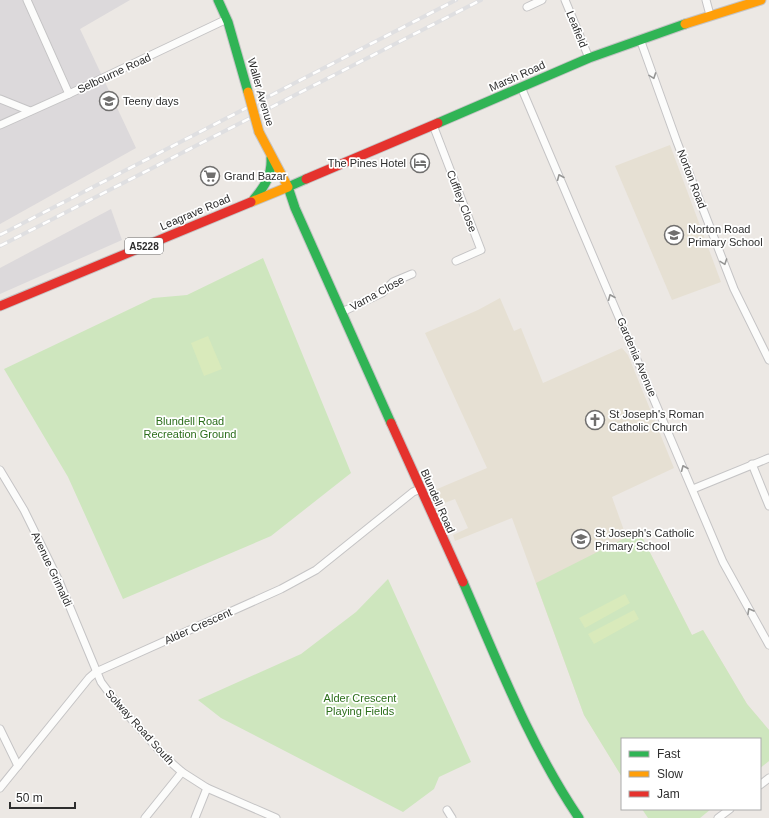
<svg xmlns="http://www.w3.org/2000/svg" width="769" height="818" viewBox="0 0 769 818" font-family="Arial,sans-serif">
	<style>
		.industrial { fill: #dcd9db }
		.education { fill: #e6e0d3 }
		.green { fill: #cee6be }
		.pitch { fill: #d9eabb }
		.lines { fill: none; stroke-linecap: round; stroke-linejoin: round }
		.street-casing { stroke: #c5c4c5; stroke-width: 9 }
		.fast-casing { stroke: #c5c4c5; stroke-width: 11 }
		.slow-casing { stroke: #c5c4c5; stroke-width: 11 }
		.jam-casing { stroke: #c5c4c5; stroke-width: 11 }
		.street { stroke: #fcfcfb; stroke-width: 7 }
		.fast { stroke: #30b455; stroke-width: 9 }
		.slow { stroke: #ff9f0a; stroke-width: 9 }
		.jam { stroke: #e5322d; stroke-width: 9 }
		.rail-casing { stroke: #dfdfe1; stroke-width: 4 }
		.rail { stroke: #fff; stroke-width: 2.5; stroke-dasharray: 8; stroke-linecap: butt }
		.slow-bridge-casing { stroke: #c6c5c4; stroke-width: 11; stroke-linecap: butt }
		.slow-bridge { stroke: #ff9f0a; stroke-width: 9 }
		.oneway { stroke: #959594 }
		.labels { text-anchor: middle; stroke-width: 3.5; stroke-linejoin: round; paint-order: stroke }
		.shield { fill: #fff; stroke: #6d6d6d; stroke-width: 1 }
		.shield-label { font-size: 10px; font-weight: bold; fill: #2e2e2e }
		.street-label { font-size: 11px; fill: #2e2e2e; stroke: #fff }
		.poi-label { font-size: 11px; fill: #2e2e2e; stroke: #fff; text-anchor: start }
		.park-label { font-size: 11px; fill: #2c6e1b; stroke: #fff }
	</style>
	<rect width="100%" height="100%" fill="#ece8e4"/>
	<!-- industrial -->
	<g class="industrial">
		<path d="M0 0H130L80 29 136 148 0 224Z"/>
		<path d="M111 209 122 240 0 294V268Z"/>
	</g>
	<!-- education -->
	<g class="education">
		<path d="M670 145 721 282 672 300 615 166Z"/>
		<path d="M500 298 514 331 521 328 543 383 622 348 628 355 674 468 612 497 626 536 639 531 692 635 703 630 747 704 769 730V761L760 768V739H622V777L584 715 512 518 455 541 453 535 468 528 455 499 437 506 430 492 487 468 425 333 478 310Z"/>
	</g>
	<!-- green -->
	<g class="green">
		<path d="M263 258 351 473 271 536 123 599 68 477 4 369 153 298 187 295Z"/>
		<path d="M639 531 692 635 703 630 747 704 769 730V761L760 768V739H622V777L584 715 536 583Z"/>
		<path d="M388 579 471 762 439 777 434 789 403 812 221 718 198 700 301 654 356 612Z"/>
		<path d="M642 809H711L700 818H648Z"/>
	</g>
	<!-- pitch -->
	<g class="pitch">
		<path d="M208 336 222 369 204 376 191 343Z"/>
		<path d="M625 594 630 603 585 628 579 618Z"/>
		<path d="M634 610 639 619 594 644 588 634Z"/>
	</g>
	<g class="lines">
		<!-- street casing -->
		<g class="street-casing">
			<g id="street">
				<path d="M27 0 69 94"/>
				<path d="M565 0 589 58"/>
				<path d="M706 0 710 15"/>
				<path d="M527 7 542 0"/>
				<path d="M640 39 677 142 734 289 769 360"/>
				<path d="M521 87 723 562 769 645"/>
				<path d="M0 99 30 111"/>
				<path d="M0 125 69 94 227 19"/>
				<path d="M433 125 481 250 456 261"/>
				<path d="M342 312 382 293 393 282 412 274"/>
				<path d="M752 464 769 506"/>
				<path d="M0 470 24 510 59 581 101 682 116 702 166 758 182 772 207 788 276 818"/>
				<path d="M693 489 769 458"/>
				<path d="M0 729 18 766"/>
				<path d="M760 785 769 778"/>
				<path d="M0 788 89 678 96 672 281 589 316 570 413 492 420 489"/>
				<path d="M447 810 452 818"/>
				<path d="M145 818 182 772"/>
				<path d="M195 818 207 788"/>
				<path d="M718 818 730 809"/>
			</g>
		</g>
		<!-- fast casing -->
		<g class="fast-casing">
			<g id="fast">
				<path d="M218 0 228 22 248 92"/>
				<path d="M438 123 589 58 685 24"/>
				<path d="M306 179 288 187 295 208 391 423"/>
				<path d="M254 199C265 186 272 175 271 158"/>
				<path d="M463 582C498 662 530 746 579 818"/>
			</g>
		</g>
		<!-- slow casing -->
		<g class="slow-casing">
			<g id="slow">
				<path d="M685 24 761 0"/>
				<path d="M251 202 288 187 259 132"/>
			</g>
		</g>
		<!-- jam casing -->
		<g class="jam-casing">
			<g id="jam">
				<path d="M306 179 438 123"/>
				<path d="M0 306 251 202"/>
				<path d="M391 423 463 582"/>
			</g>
		</g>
		<!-- street -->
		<use href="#street" class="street"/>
		<!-- fast -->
		<use href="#fast" class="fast"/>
		<!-- slow -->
		<use href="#slow" class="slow"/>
		<!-- jam -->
		<use href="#jam" class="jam"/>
		<!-- rail casing -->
		<g class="rail-casing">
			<g id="rail">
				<path d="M0 235 456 0"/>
				<path d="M0 246 481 0"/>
			</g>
		</g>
		<!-- rail -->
		<use href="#rail" class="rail"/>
		<!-- slow-bridge casing -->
		<g class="slow-bridge-casing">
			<path id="slow-bridge" d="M248 92 259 132"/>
		</g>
		<!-- slow-bridge -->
		<use href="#slow-bridge" class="slow-bridge"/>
	</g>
	<!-- one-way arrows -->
	<defs><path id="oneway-chevron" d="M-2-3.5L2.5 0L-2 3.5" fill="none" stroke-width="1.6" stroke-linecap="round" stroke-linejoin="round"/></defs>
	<g class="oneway">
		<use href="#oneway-chevron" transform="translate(653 76) rotate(70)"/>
		<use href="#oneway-chevron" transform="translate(560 177) rotate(-113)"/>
		<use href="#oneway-chevron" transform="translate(724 262) rotate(70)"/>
		<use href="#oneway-chevron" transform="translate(611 297) rotate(-113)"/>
		<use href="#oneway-chevron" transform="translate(684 468) rotate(-113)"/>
		<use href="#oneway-chevron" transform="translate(750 611) rotate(-119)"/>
	</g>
	<!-- icons -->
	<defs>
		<g id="school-ring" transform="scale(1)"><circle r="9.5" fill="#fff" stroke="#706f6e" stroke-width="1.5"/><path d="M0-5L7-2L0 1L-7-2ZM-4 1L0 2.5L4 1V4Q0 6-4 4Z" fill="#706f6e"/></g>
		<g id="hotel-ring" transform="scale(1)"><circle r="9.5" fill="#fff" stroke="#706f6e" stroke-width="1.5"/><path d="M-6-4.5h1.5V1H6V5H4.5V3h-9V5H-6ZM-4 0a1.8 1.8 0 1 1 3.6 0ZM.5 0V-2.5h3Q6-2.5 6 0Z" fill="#706f6e"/></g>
		<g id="supermarket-ring" transform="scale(1)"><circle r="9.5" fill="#fff" stroke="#706f6e" stroke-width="1.5"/><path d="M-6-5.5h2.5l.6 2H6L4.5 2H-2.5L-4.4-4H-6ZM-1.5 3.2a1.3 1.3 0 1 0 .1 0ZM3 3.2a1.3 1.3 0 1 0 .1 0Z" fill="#706f6e"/></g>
		<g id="church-ring" transform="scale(1)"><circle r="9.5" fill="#fff" stroke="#706f6e" stroke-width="1.5"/><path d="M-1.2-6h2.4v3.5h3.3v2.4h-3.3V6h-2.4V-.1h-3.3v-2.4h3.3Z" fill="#706f6e"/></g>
	</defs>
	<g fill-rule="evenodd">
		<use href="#school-ring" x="109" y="101"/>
		<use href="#hotel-ring" x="420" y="163"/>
		<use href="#supermarket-ring" x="210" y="176"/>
		<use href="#school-ring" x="674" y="235"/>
		<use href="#church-ring" x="595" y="420"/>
		<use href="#school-ring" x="581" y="539"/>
	</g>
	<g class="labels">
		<!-- shield labels -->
		<rect class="shield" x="125" y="238" width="38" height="16" rx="3"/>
		<g class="shield-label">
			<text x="144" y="250">A5228</text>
		</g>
		<!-- street labels -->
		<g class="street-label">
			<text transform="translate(577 29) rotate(68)" y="4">Leafield</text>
			<text transform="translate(114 73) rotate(-25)" y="4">Selbourne Road</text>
			<text transform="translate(517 76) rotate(-24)" y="4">Marsh Road</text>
			<text transform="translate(261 92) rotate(74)" y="4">Waller Avenue</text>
			<text transform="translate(692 179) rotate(69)" y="4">Norton Road</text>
			<text transform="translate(462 201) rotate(69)" y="4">Cuffley Close</text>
			<text transform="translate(195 212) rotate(-23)" y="4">Leagrave Road</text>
			<text transform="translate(377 293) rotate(-29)" y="4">Varna Close</text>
			<text transform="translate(637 357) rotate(67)" y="4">Gardenia Avenue</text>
			<text transform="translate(438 501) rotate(66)" y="4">Blundell Road</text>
			<text transform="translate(52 569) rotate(65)" y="4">Avenue Grimaldi</text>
			<text transform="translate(198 626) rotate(-24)" y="4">Alder Crescent</text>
			<text transform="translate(140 727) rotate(48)" y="4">Solway Road South</text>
		</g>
		<!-- poi labels -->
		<g class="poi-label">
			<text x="123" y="105">Teeny days</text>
			<text x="406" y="167" text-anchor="end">The Pines Hotel</text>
			<text x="224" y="180">Grand Bazar</text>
			<text x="688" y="233">Norton Road<tspan x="688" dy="13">Primary School</tspan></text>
			<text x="609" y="418">St Joseph's Roman<tspan x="609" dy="13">Catholic Church</tspan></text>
			<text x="595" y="537">St Joseph's Catholic<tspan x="595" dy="13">Primary School</tspan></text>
		</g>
		<!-- park labels -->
		<g class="park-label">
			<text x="190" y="425">Blundell Road<tspan x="190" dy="13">Recreation Ground</tspan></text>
			<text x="360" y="702">Alder Crescent<tspan x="360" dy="13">Playing Fields</tspan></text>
		</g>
	</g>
	<!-- legend -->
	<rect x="621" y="738" width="140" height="72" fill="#ffffff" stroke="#ababab"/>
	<rect x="629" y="751" width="20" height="6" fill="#30b455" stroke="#ababab"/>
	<text x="657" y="758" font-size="12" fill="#2e2e2e">Fast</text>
	<rect x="629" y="771" width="20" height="6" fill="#ff9f0a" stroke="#ababab"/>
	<text x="657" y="778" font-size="12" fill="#2e2e2e">Slow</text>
	<rect x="629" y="791" width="20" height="6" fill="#e5322d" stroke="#ababab"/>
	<text x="657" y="798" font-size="12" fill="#2e2e2e">Jam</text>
	<!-- scale -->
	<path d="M10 802v6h65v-6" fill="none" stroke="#2e2e2e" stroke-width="2"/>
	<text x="16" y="802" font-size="12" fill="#2e2e2e" stroke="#ffffff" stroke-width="3" paint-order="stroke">50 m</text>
</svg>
